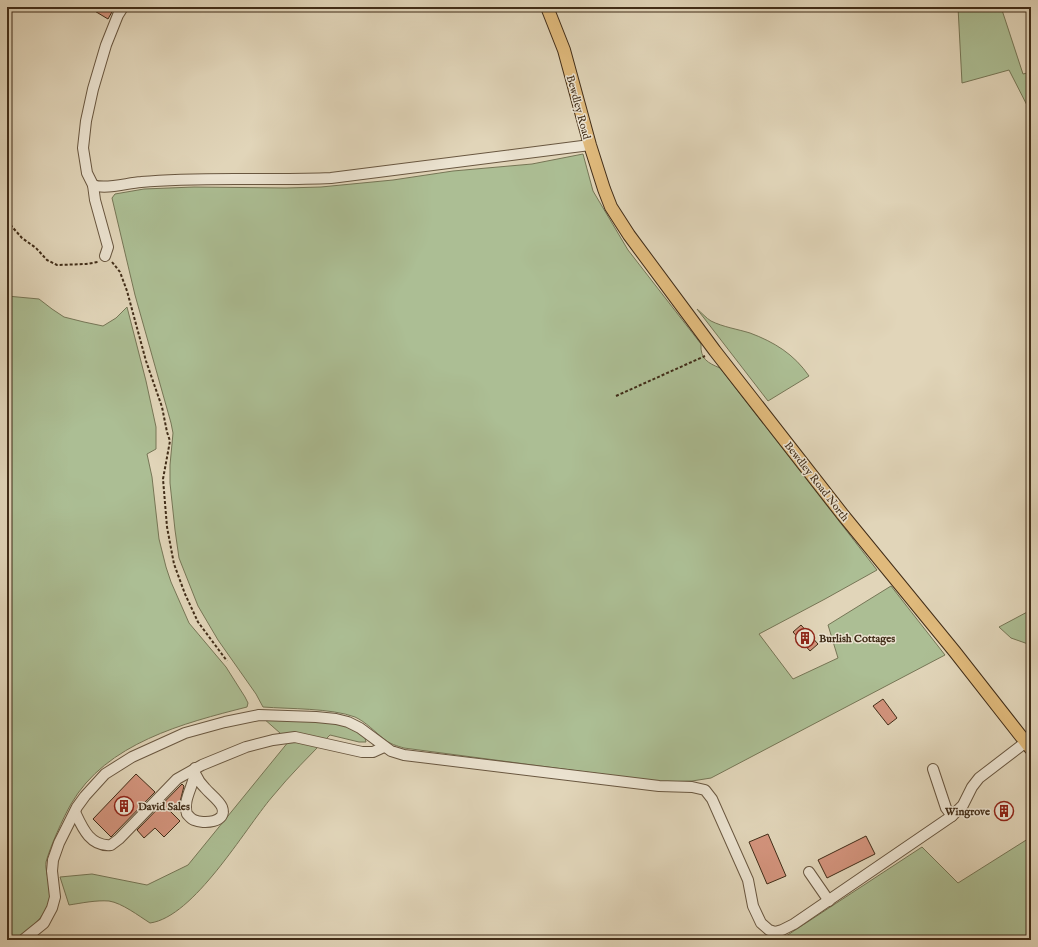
<svg xmlns="http://www.w3.org/2000/svg" width="1038" height="947" viewBox="0 0 1038 947" font-family="'IM FELL English',serif">
	<style>
		.green { fill: #acbe94; stroke: #767656 }
		.building { fill: #d3947d; stroke: #412d18 }
		.lines { fill: none; stroke-linecap: round; stroke-linejoin: round }
		.minor-casing { stroke: #695740; stroke-width: 12 }
		.major-casing { stroke: #412d18; stroke-width: 14 }
		.path { stroke: #412d18; stroke-width: 2; stroke-dasharray: 3 2; stroke-linecap: butt }
		.minor { stroke: #ece4d2; stroke-width: 10 }
		.major { stroke: #e0ba7c; stroke-width: 12 }
		.labels { text-anchor: middle; stroke-width: 3; stroke-linejoin: round; paint-order: stroke }
		.street-label { font-size: 11px; fill: #412d18; stroke: #ece4d2 }
		.poi-label { font-size: 11px; font-weight: bold; fill: #412d18; stroke: #ece4d2; text-anchor: start }
	</style>
	<rect width="100%" height="100%" fill="#e1d5b9"/>
	<filter id="stains"><feTurbulence type="fractalNoise" baseFrequency=".005" numOctaves="4"/><feColorMatrix values="0 0 0 0 .2 0 0 0 0 .09 0 0 0 0 .02 0 0 0 .5 -.17"/></filter>
	<radialGradient id="worn" r=".72"><stop offset=".6" stop-color="#630" stop-opacity="0"/><stop offset="1" stop-color="#630" stop-opacity=".3"/></radialGradient>
	<!-- green -->
	<g class="green">
		<path d="M958 7H1001L1023 74 1031 72V113L1009 70 962 83Z"/>
		<path d="M583 154 593 191 628 250 701 344C700 359 708 363 720 368L877 570 825 599 759 634 793 679 838 658 828 625 891 586 945 655 711 778 692 781 662 782 404 748C397 746 390 744 384 739 375 732 366 722 355 717 331 708 289 709 263 707L256 694 218 640 198 606 179 558 175 530 170 483V465L173 433 171 423 135 295 112 198 115 194 144 189 194 187 286 188 321 187 393 180 453 171 532 164Z"/>
		<path d="M7 296 39 299 52 309 64 317 84 322 103 326 116 318 127 307 146 381 156 427V449L147 454 152 477 159 539 166 567 171 582 189 623 226 667 245 697 248 703 247 707C184 723 106 743 71 804 63 818 50 847 46 862 45 868 48 877 49 883 54 903 43 918 28 929 21 935 16 940 7 940Z"/>
		<path d="M697 309C702 313 706 318 711 321 723 327 737 329 750 333 774 342 794 354 809 376L768 401Z"/>
		<path d="M1031 610V645L1011 638 999 627Z"/>
		<path d="M263 718 333 721 352 728 365 738 366 742H359L330 735C310 755 290 775 272 797 244 830 194 917 150 923 139 916 122 903 109 901 96 900 82 903 69 905L60 877 92 874 147 885 188 865 289 741Z"/>
		<path d="M1031 837V940H780L922 847 958 883Z"/>
	</g>
	<!-- building -->
	<g class="building">
		<path d="M88 7H109L113 10 108 19Z"/>
		<path d="M801 625 818 644 810 651 793 632Z"/>
		<path d="M883 699 897 718 888 725 873 706Z"/>
		<path d="M136 774 155 792 111 837 93 819Z"/>
		<path d="M182 784 184 786 180 802 170 811 180 821 164 837 155 828 144 838 137 830Z"/>
		<path d="M1003 802 1013 813 1004 820 995 809Z"/>
		<path d="M768 834 786 876 767 884 749 842Z"/>
		<path d="M866 836 875 854 827 878 818 860Z"/>
	</g>
	<g class="lines">
		<!-- minor casing -->
		<g class="minor-casing">
			<g id="minor">
				<path d="M93 185C105 190 127 183 141 182 204 176 268 181 331 178L590 145"/>
				<path d="M105 256 108 247 95 200 93 185 87 173 83 148 86 121 93 89 106 45 118 15 123 7"/>
				<path d="M195 768C196 784 182 798 187 814 189 816 191 819 194 820 203 824 228 823 222 807 219 800 210 794 205 788 201 784 198 780 196 775"/>
				<path d="M933 769 946 808 952 816"/>
				<path d="M75 812C82 827 90 847 111 845L119 839 177 779 202 765 246 747 273 740 295 737 362 752H373L384 747"/>
				<path d="M809 872 829 901"/>
				<path d="M23 940 44 923 52 908 55 897 52 871 53 860 59 843 77 807 85 796 105 774 132 757 185 733 225 722 259 715 316 717 336 719 348 722 360 728 391 751 404 755 659 786 692 787 705 790 712 799 748 880 753 906 761 923 769 930 775 932 782 930 794 924 952 816 963 805 972 787 979 778 1026 742"/>
			</g>
		</g>
		<!-- major casing -->
		<g class="major-casing">
			<path id="major" d="M547 7 564 50 590 145 604 189 611 207 629 235 715 351 843 515 955 652 1031 749"/>
		</g>
		<!-- path -->
		<g class="path">
			<path d="M58 7 70 9 72 7"/>
			<path d="M7 221 22 238 36 248 47 260 57 265 86 264 98 262"/>
			<path d="M112 262 120 272 127 291 146 361 162 407 167 432 170 441 163 479 167 527 174 564 185 594 198 622 227 661"/>
			<path d="M616 396 705 356"/>
		</g>
		<!-- minor -->
		<use href="#minor" class="minor"/>
		<!-- major -->
		<use href="#major" class="major"/>
	</g>
	<!-- icons -->
	<defs>
		<g id="building-ring" transform="scale(1)"><circle r="9.5" fill="#ece4d2" stroke="#8f2418" stroke-width="1.5"/><path d="M-4-6H4V6H1V3H-1V6H-4ZM-2.5-4.3h1.7v1.8h-1.7ZM.8-4.3h1.7v1.8H.8ZM-2.5-1h1.7V.8h-1.7ZM.8-1h1.7V.8H.8Z" fill="#8f2418"/></g>
	</defs>
	<g fill-rule="evenodd">
		<use href="#building-ring" x="805" y="638"/>
		<use href="#building-ring" x="124" y="806"/>
		<use href="#building-ring" x="1004" y="811"/>
	</g>
	<g class="labels">
		<!-- street labels -->
		<g class="street-label">
			<text transform="translate(579 107) rotate(75)" y="4">Bewdley Road</text>
			<text transform="translate(817 481) rotate(52)" y="4">Bewdley Road North</text>
		</g>
		<!-- poi labels -->
		<g class="poi-label">
			<text x="819" y="642">Burlish Cottages</text>
			<text x="138" y="810">David Sales</text>
			<text x="990" y="815" text-anchor="end">Wingrove</text>
		</g>
	</g>
	<!-- margin -->
	<rect width="1038" height="947" fill="none" stroke="#e1d5b9" stroke-width="24"/>
	<rect x="8" y="8" width="1022" height="931" fill="none" stroke="#412d18" stroke-width="2"/>
	<rect x="12" y="12" width="1014" height="923" fill="none" stroke="#412d18"/>
	<rect width="100%" height="100%" filter="url(#stains)"/>
	<rect width="100%" height="100%" fill="url(#worn)"/>
</svg>
